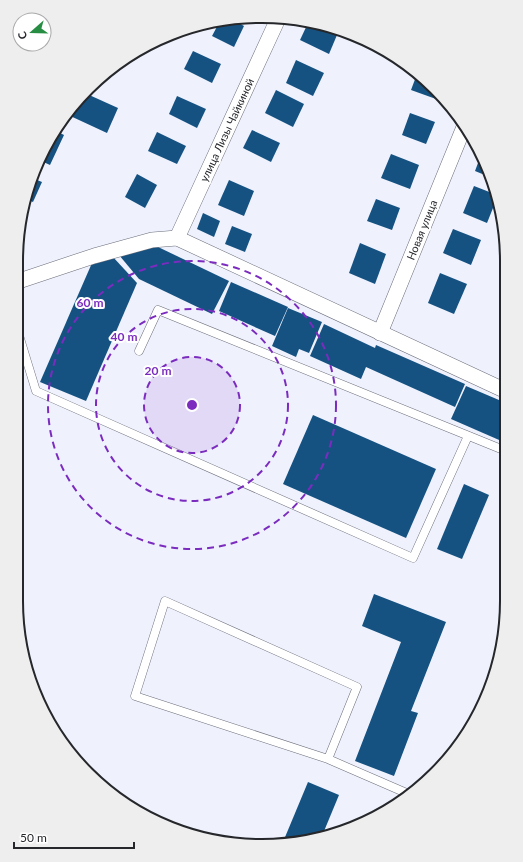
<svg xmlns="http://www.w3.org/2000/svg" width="523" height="862" viewBox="0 0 523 862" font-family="Lato,sans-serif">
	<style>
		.building { fill: #155282 }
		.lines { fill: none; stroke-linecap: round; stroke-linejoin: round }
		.lane-casing { stroke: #6b6e7a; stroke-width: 9 }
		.street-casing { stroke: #6b6e7a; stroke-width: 16 }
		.lane { stroke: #fff; stroke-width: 8 }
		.street { stroke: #fff; stroke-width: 15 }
		.ring { fill: none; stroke: #7b2cbf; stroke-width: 2; stroke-dasharray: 7 5 }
		.labels { text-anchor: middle; stroke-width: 4; stroke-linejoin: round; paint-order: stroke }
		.street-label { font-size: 11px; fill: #25272b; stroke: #fff }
		.rim { fill: none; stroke: #25272b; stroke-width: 2 }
		.centre { fill: #7b2cbf; stroke: #fff; stroke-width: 2 }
		.ring-label { font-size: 12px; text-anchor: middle; font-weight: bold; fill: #7b2cbf; stroke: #fff; stroke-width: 4; stroke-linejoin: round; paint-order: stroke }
	</style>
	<rect width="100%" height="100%" fill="#eff2fd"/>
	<!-- building -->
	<g class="building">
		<path d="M230 18 244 26 234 47 212 36 220 21Z"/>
		<path d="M308 23 313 24 337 35 329 54 300 40Z"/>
		<path d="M193 51 221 64 212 83 184 69Z"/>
		<path d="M296 60 324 73 313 96 286 83Z"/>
		<path d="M417 74 437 96 436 99 411 90Z"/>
		<path d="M276 90 304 104 293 127 265 113Z"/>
		<path d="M87 94 118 108 107 133 66 114Z"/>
		<path d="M177 96 206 109 197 128 169 114Z"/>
		<path d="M410 113 435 122 426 144 402 135Z"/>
		<path d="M252 130 280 143 271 162 243 148Z"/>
		<path d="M56 131 64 135 50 165 39 160Z"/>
		<path d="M157 132 186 146 177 164 148 151Z"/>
		<path d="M391 154 419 165 410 189 381 178Z"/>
		<path d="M481 155 492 178 475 171Z"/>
		<path d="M137 174 157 185 145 208 125 197Z"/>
		<path d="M32 178 42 182 33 202 26 199Z"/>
		<path d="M229 180 254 191 244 216 218 205Z"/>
		<path d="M474 186 497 195V198L487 223 463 213Z"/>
		<path d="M376 199 400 208 392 230 367 221Z"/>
		<path d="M203 213 220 221 214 237 197 229Z"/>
		<path d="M21 217 25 219 18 236V230Z"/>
		<path d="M232 226 252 234 245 252 225 244Z"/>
		<path d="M453 229 481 240 471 265 443 253Z"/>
		<path d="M360 243 386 254 375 284 349 273Z"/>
		<path d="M156 246 229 281 212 314 139 279 119 255Z"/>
		<path d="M113 257 137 283 86 401 40 382 92 263Z"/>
		<path d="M440 273 467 284 454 314 428 303Z"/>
		<path d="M231 282 288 307 275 336 219 311Z"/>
		<path d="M288 308 322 322 309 353 299 349 296 357 272 346Z"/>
		<path d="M324 324 375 348 376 345 465 384 455 407 366 367 361 379 310 356Z"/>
		<path d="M466 386 506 403V443L451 419Z"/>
		<path d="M313 415 436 469 406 538 283 484Z"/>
		<path d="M464 484 489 495 462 559 437 549Z"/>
		<path d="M374 594 446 622 411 711 418 713 394 776 355 761 401 642 362 626Z"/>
		<path d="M308 782 339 795 322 836 283 842Z"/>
	</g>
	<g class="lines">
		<!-- lane casing -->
		<g class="lane-casing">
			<g id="lane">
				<path d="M18 292 22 280"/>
				<path d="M18 332 36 391 413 558 468 436"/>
				<path d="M139 351 158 310 506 451"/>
				<path d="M328 759 357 687 165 601 135 696 328 759 411 795"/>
			</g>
		</g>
		<!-- street casing -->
		<g class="street-casing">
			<g id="street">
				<path d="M177 238 277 21"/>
				<path d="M18 277 22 280 94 256 152 240 177 238 506 391"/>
				<path d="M380 333 464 127"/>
			</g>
		</g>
		<!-- lane -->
		<use href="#lane" class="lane"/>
		<!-- street -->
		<use href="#street" class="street"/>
	</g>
	<!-- distance rings -->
	<circle cx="192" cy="405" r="48" fill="#7b2cbf" fill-opacity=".12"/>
	<g class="ring">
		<circle cx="192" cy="405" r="48"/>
		<circle cx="192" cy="405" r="96"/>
		<circle cx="192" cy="405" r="144"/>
	</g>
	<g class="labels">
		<!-- street labels -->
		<g class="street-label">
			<text transform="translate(227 130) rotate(-65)" y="4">улица Лизы Чайкиной</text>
			<text transform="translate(422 230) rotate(-68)" y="4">Новая улица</text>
		</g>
	</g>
	<!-- crop -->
	<path d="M0 0H523V862H0ZM261 23H262A238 238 0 0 1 500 261V601A238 238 0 0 1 262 839H261A238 238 0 0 1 23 601V261A238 238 0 0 1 261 23Z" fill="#eee" fill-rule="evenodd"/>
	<path class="rim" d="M261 23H262A238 238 0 0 1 500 261V601A238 238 0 0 1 262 839H261A238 238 0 0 1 23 601V261A238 238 0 0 1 261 23Z"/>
	<circle cx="192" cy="405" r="6" class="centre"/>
	<g class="ring-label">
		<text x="90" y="307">60 m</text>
		<text x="124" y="341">40 m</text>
		<text x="158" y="375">20 m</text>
	</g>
	<!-- north arrow -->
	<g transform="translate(32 32) rotate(250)"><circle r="19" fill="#ffffff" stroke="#a8a9aa"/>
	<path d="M0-3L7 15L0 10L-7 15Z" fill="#268d43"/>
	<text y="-6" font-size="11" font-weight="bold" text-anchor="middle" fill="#25272b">С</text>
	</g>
	<!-- scale -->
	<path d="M14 842v6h120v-6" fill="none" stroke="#25272b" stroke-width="2"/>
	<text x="20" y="842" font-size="12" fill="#25272b" stroke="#ffffff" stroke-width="3" paint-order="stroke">50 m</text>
</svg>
